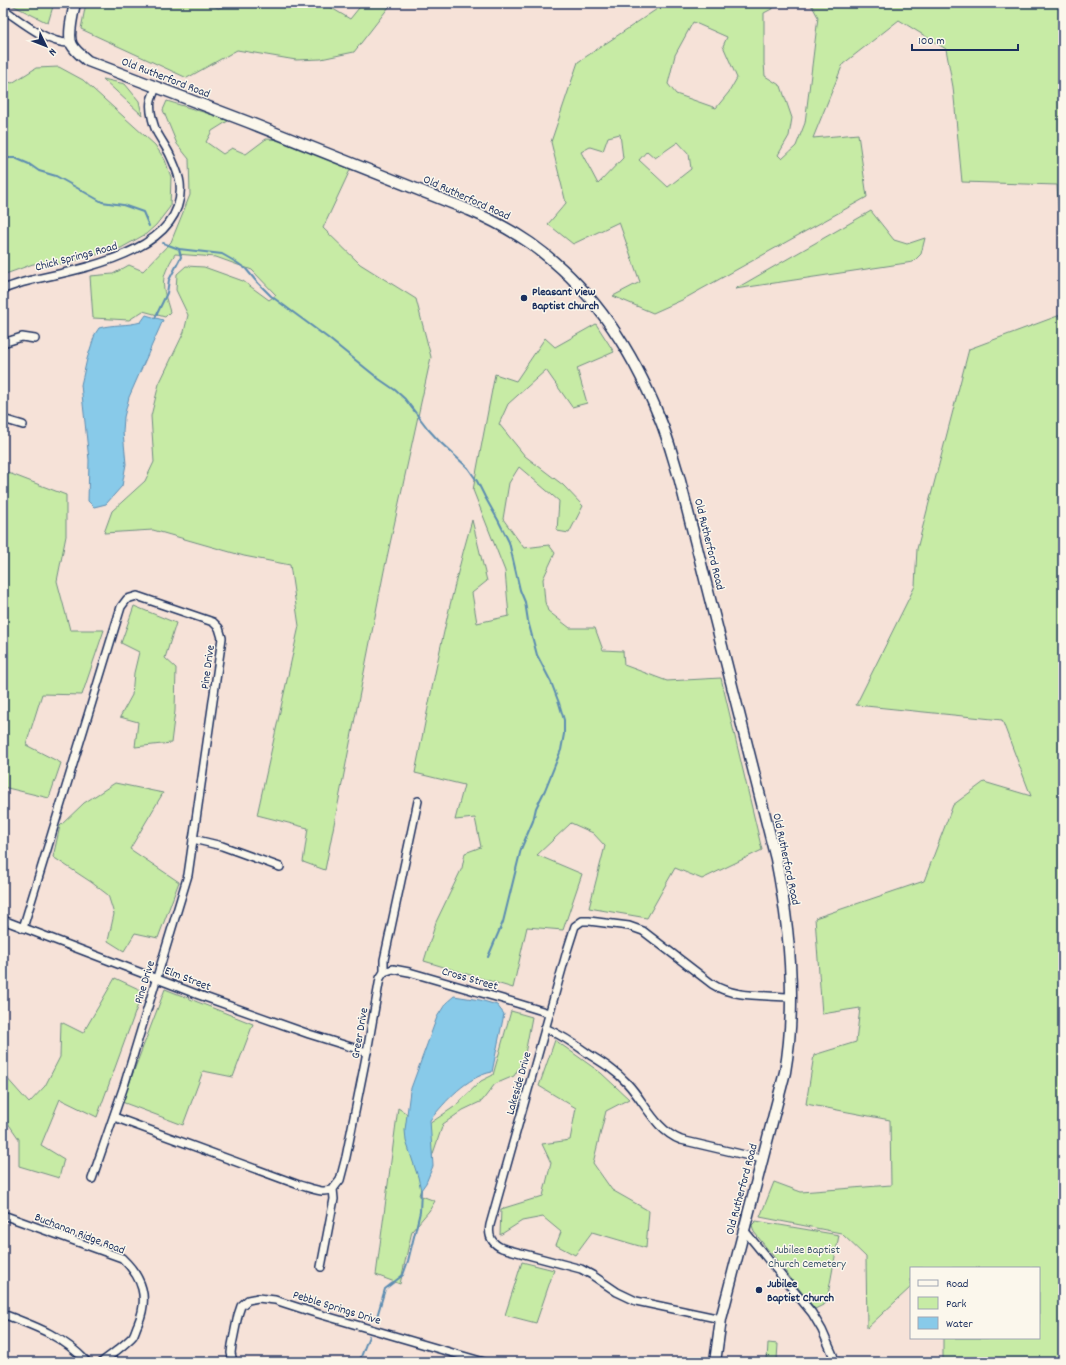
<svg xmlns="http://www.w3.org/2000/svg" width="1066" height="1365" viewBox="0 0 1066 1365" font-family="Dekko,sans-serif">
	<style>
		.green { fill: #c7eba5; stroke: #718d82; fill-rule: evenodd }
		.water { fill: #88cae9; stroke: #5c8cb1 }
		.lines { fill: none; stroke-linecap: round; stroke-linejoin: round }
		.stream { stroke: #5c8cb1; stroke-width: 2 }
		.street-casing { stroke: #1b2f5e; stroke-width: 10 }
		.secondary-casing { stroke: #1b2f5e; stroke-width: 13 }
		.street { stroke: #fbf7ec; stroke-width: 7 }
		.secondary { stroke: #fbf7ec; stroke-width: 10 }
		.poi-dot { fill: #1b2f5e; stroke: #fbf7ec; stroke-width: 1.5 }
		.labels { text-anchor: middle; stroke-width: 3; stroke-linejoin: round; paint-order: stroke }
		.street-label { font-size: 12px; fill: #1b2f5e; stroke: #fbf7ec }
		.poi-label { font-size: 12px; font-weight: bold; fill: #1b2f5e; stroke: #fbf7ec; text-anchor: start }
		.park-label { font-size: 12px; fill: #3d556c; stroke: #fbf7ec }
	</style>
	<rect width="100%" height="100%" fill="#f6e2d8"/>
	<filter id="ink" filterUnits="userSpaceOnUse"><feTurbulence type="fractalNoise" baseFrequency=".025" numOctaves="2"/><feDisplacementMap in="SourceGraphic" scale="8" xChannelSelector="R" yChannelSelector="G"/><feConvolveMatrix kernelMatrix="1 2 1 2 8 2 1 2 1" color-interpolation-filters="sRGB"/></filter>
	<g filter="url(#ink)">
		<!-- green -->
		<g class="green">
			<path d="M8 3H54L48 23Z"/>
			<path d="M86 3H209L218 8 238 3H323L350 19 363 3H392L354 52 321 59 296 60 237 50 187 78 81 29Z"/>
			<path d="M666 3H783L764 13V63L765 76 781 86 792 118 789 136 778 155 782 159 796 146 805 123 818 17 812 6 807 3H1063V284L1057 185 962 182 953 87 946 49 899 20 843 64 813 138 858 134 867 197 682 300 653 313 613 296 640 282 619 222 573 244 548 224 566 203 551 142 578 62ZM693 22 727 37 723 46 737 78 729 92 716 108 676 94 668 84 675 55ZM620 134 623 158 598 184 581 152 590 147 603 151 608 137ZM678 142 689 154 691 169 668 187 639 160 647 151 655 158Z"/>
			<path d="M59 67 83 80 155 145 165 160 171 177 170 207 156 225 146 234 121 248 63 264H33L3 275V80L12 83 36 68Z"/>
			<path d="M103 79 125 84 139 101 142 115Z"/>
			<path d="M167 101 216 116 228 121 212 131 206 142 223 154 232 148 246 154 266 139 283 140 351 168 323 228 360 264 416 299 431 357 384 571 325 870 303 862 308 828 257 815 299 626 290 565 244 556 153 530 104 533 112 511 145 481 154 462 151 416 159 384 184 332 188 315 176 290 177 274 186 266 204 267 243 281 269 300 276 295 252 270 216 257 175 254C159 280 162 284 170 312L165 317 143 311 129 320 93 318 90 276 113 274 129 265 143 271 171 242 190 195 189 159 177 144 163 110Z"/>
			<path d="M871 211 894 240 907 244 925 238 921 254 913 262 735 289Z"/>
			<path d="M1063 314V1362H943V1338H1039V1268H911V1287L867 1328 866 1257 841 1233 760 1217 774 1182 801 1192 891 1185 890 1120 806 1104 814 1055 856 1042 860 1008 822 1014 815 918 924 881 953 805 984 782 1031 796 1002 720 856 705 915 586 917 549 969 349Z"/>
			<path d="M596 324 614 352 577 368 587 403 572 407 546 370 508 404 499 424 525 456 563 485 583 506 569 533 557 531 559 501 519 467 509 483 503 519 524 548 549 545 555 553 543 579 545 602 548 611 570 628H595L603 650 623 651 624 665 667 681 721 678 762 850 702 879 675 868 647 918 589 908 605 846 593 833 571 823 537 855 582 874 563 930 527 927 513 988 424 961 436 922 462 868 465 853 481 847 475 818 455 820 464 785 415 773C432 688 448 603 472 520L487 581 472 593 477 623 509 616 505 571 473 490 495 374 516 381 545 338 555 347Z"/>
			<path d="M6 472 66 495V536L57 581 70 630H104L82 695 42 694 26 745 61 763 49 798 3 787V479Z"/>
			<path d="M134 606 176 623 165 658 176 668 175 711 171 743 135 747 138 722 120 717 132 695 134 673 139 652 121 643Z"/>
			<path d="M115 783 163 793 130 849 179 882 158 938 135 933 124 951 108 941 114 914 108 895 91 882 53 857 60 826 84 803Z"/>
			<path d="M115 978 143 991 97 1117 60 1099 41 1145 64 1159 59 1178 19 1166V1139L3 1116V1076H5L29 1103 45 1086 60 1057 61 1022 83 1033Z"/>
			<path d="M165 989 253 1024 233 1077 203 1071 183 1125 122 1102Z"/>
			<path d="M511 1011 532 1017 524 1059 514 1076 495 1084 482 1101 463 1110 443 1124 419 1195 435 1201 429 1211 412 1231 400 1284 376 1275 398 1108 426 1126 454 1107 481 1081 493 1075Z"/>
			<path d="M555 1040 601 1073 629 1099 606 1111 593 1163 612 1190 649 1211 646 1248 592 1232 575 1255 556 1245 561 1232 543 1217 522 1221 500 1235 501 1209 543 1196 551 1163 542 1144 570 1140 576 1108 539 1086Z"/>
			<path d="M756 1221 839 1235 827 1300 825 1304 815 1309 754 1232 752 1225Z"/>
			<path d="M522 1262 554 1270 536 1323 505 1315Z"/>
			<path d="M768 1343 778 1344 777 1360H767Z"/>
		</g>
		<!-- water -->
		<g class="water">
			<path d="M146 315 163 320 129 397 124 417 123 432 126 464 122 486 106 504 94 507 88 501 89 460 81 385 87 359 95 334 99 328C113 324 127 326 141 322Z"/>
			<path d="M454 996 480 1000 497 1005 504 1014 492 1072C466 1077 446 1101 430 1120L433 1166 426 1183 421 1190 418 1177 406 1141 405 1130 410 1091 437 1017 446 1003Z"/>
		</g>
		<g class="lines">
			<!-- stream -->
			<g class="stream">
				<path d="M3 158H15L29 164 39 171 56 176 102 202 123 205 143 212 149 226"/>
				<path d="M163 243 179 249 222 254 236 262 246 269 256 281 271 296 328 338 379 379 395 390 405 399 428 429 439 441 468 468 477 481 485 497 498 520 509 542 520 590 525 602 528 621 537 655 551 682 559 703 564 720V734L561 750 545 790 536 808 533 821 521 849 503 922 488 957"/>
				<path d="M155 318 167 293 169 280 181 257 179 249"/>
				<path d="M376 1320 385 1289 403 1275 408 1261 420 1212 421 1190"/>
				<path d="M359 1362 369 1336"/>
			</g>
			<!-- street casing -->
			<g class="street-casing">
				<g id="street">
					<path d="M3 9C21 21 48 44 70 43"/>
					<path d="M3 289C12 286 22 282 32 280 79 269 187 252 180 183 179 174 175 166 171 157 168 150 163 143 159 136 154 129 149 110 151 101 152 96 155 91 156 87"/>
					<path d="M3 343 22 337 35 339"/>
					<path d="M3 419 23 425"/>
					<path d="M193 839 222 846 280 867"/>
					<path d="M3 920 199 995 309 1034 367 1052"/>
					<path d="M23 928 121 607 127 599 137 596 213 622 219 628 222 638 188 875 124 1086 92 1179"/>
					<path d="M384 972 393 969 409 972 513 1002 549 1013"/>
					<path d="M545 1028C562 1035 575 1044 590 1055 603 1063 616 1071 627 1083 645 1102 655 1130 681 1140L762 1159"/>
					<path d="M114 1117 299 1185C311 1188 322 1194 333 1189"/>
					<path d="M3 1215 122 1258C143 1278 149 1298 138 1324 136 1328 135 1333 133 1336 126 1344 111 1355 102 1362"/>
					<path d="M744 1230 812 1313 822 1330 836 1362"/>
					<path d="M321 1267 334 1199 333 1189 340 1180 346 1157 367 1052 380 978 384 972V960L418 801"/>
					<path d="M3 1314C35 1326 63 1336 87 1362"/>
					<path d="M721 1319 636 1301 617 1292 592 1275 581 1269 502 1248C491 1243 488 1236 490 1225L567 951 574 929 575 926 582 921H589L629 926 643 931 712 984C733 998 765 995 790 997"/>
					<path d="M233 1362 231 1353 232 1345 238 1315 241 1306 248 1300 258 1298 275 1300 312 1312 484 1362"/>
				</g>
			</g>
			<!-- secondary casing -->
			<g class="secondary-casing">
				<path id="secondary" d="M75 3C73 13 67 36 72 45 75 51 82 56 88 61L248 122 469 210C490 219 511 230 530 243 591 286 633 351 660 419 668 438 673 458 679 477L776 859C790 929 797 1002 785 1072L721 1319 715 1362"/>
			</g>
			<!-- street -->
			<use href="#street" class="street"/>
			<!-- secondary -->
			<use href="#secondary" class="secondary"/>
		</g>
	</g>
	<!-- markers -->
	<g class="poi-dot">
		<circle cx="524" cy="298" r="4"/>
		<circle cx="759" cy="1290" r="4"/>
	</g>
	<g class="labels">
		<!-- street labels -->
		<g class="street-label">
			<text transform="translate(166 77) rotate(21)" y="4">Old Rutherford Road</text>
			<text transform="translate(467 197) rotate(24)" y="4">Old Rutherford Road</text>
			<text transform="translate(76 256) rotate(-15)" y="4">Chick Springs Road</text>
			<text transform="translate(710 544) rotate(76)" y="4">Old Rutherford Road</text>
			<text transform="translate(207 667) rotate(-82)" y="4">Pine Drive</text>
			<text transform="translate(787 859) rotate(78)" y="4">Old Rutherford Road</text>
			<text transform="translate(188 978) rotate(21)" y="4">Elm Street</text>
			<text transform="translate(470 978) rotate(16)" y="4">Cross Street</text>
			<text transform="translate(144 982) rotate(-73)" y="4">Pine Drive</text>
			<text transform="translate(359 1033) rotate(-80)" y="4">Greer Drive</text>
			<text transform="translate(518 1083) rotate(-74)" y="4">Lakeside Drive</text>
			<text transform="translate(741 1189) rotate(-75)" y="4">Old Rutherford Road</text>
			<text transform="translate(80 1233) rotate(21)" y="4">Buchanan Ridge Road</text>
			<text transform="translate(337 1307) rotate(17)" y="4">Pebble Springs Drive</text>
		</g>
		<!-- poi labels -->
		<g class="poi-label">
			<text x="532" y="295">Pleasant View<tspan x="532" dy="14">Baptist Church</tspan></text>
			<text x="767" y="1287">Jubilee<tspan x="767" dy="14">Baptist Church</tspan></text>
		</g>
		<!-- park labels -->
		<g class="park-label">
			<text x="807" y="1253">Jubilee Baptist<tspan x="807" dy="14">Church Cemetery</tspan></text>
		</g>
	</g>
	<!-- margin -->
	<rect width="1066" height="1365" fill="none" stroke="#fbf7ec" stroke-width="16"/>
	<rect x="8" y="8" width="1050" height="1349" fill="none" stroke="#1b2f5e" stroke-width="1.5" filter="url(#ink)"/>
	<!-- legend -->
	<rect x="910" y="1267" width="130" height="72" fill="#fbf7ec" stroke="#a1a7b3"/>
	<rect x="918" y="1280" width="20" height="6" fill="#fbf7ec" stroke="#a1a7b3"/>
	<text x="946" y="1287" font-size="12" fill="#1b2f5e">Road</text>
	<rect x="918" y="1297" width="20" height="12" fill="#c7eba5" stroke="#a1a7b3"/>
	<text x="946" y="1307" font-size="12" fill="#1b2f5e">Park</text>
	<rect x="918" y="1317" width="20" height="12" fill="#88cae9" stroke="#a1a7b3"/>
	<text x="946" y="1327" font-size="12" fill="#1b2f5e">Water</text>
	<!-- north arrow -->
	<g transform="translate(46 46) rotate(133)" stroke="#fbf7ec" stroke-width="3" paint-order="stroke">
	<path d="M0-3L7 15L0 10L-7 15Z" fill="#1b2f5e"/>
	<text y="-6" font-size="11" font-weight="bold" text-anchor="middle" fill="#1b2f5e">N</text>
	</g>
	<!-- scale -->
	<path d="M912 44v6h106v-6" fill="none" stroke="#1b2f5e" stroke-width="2"/>
	<text x="918" y="44" font-size="12" fill="#1b2f5e" stroke="#fbf7ec" stroke-width="3" paint-order="stroke">100 m</text>
</svg>
